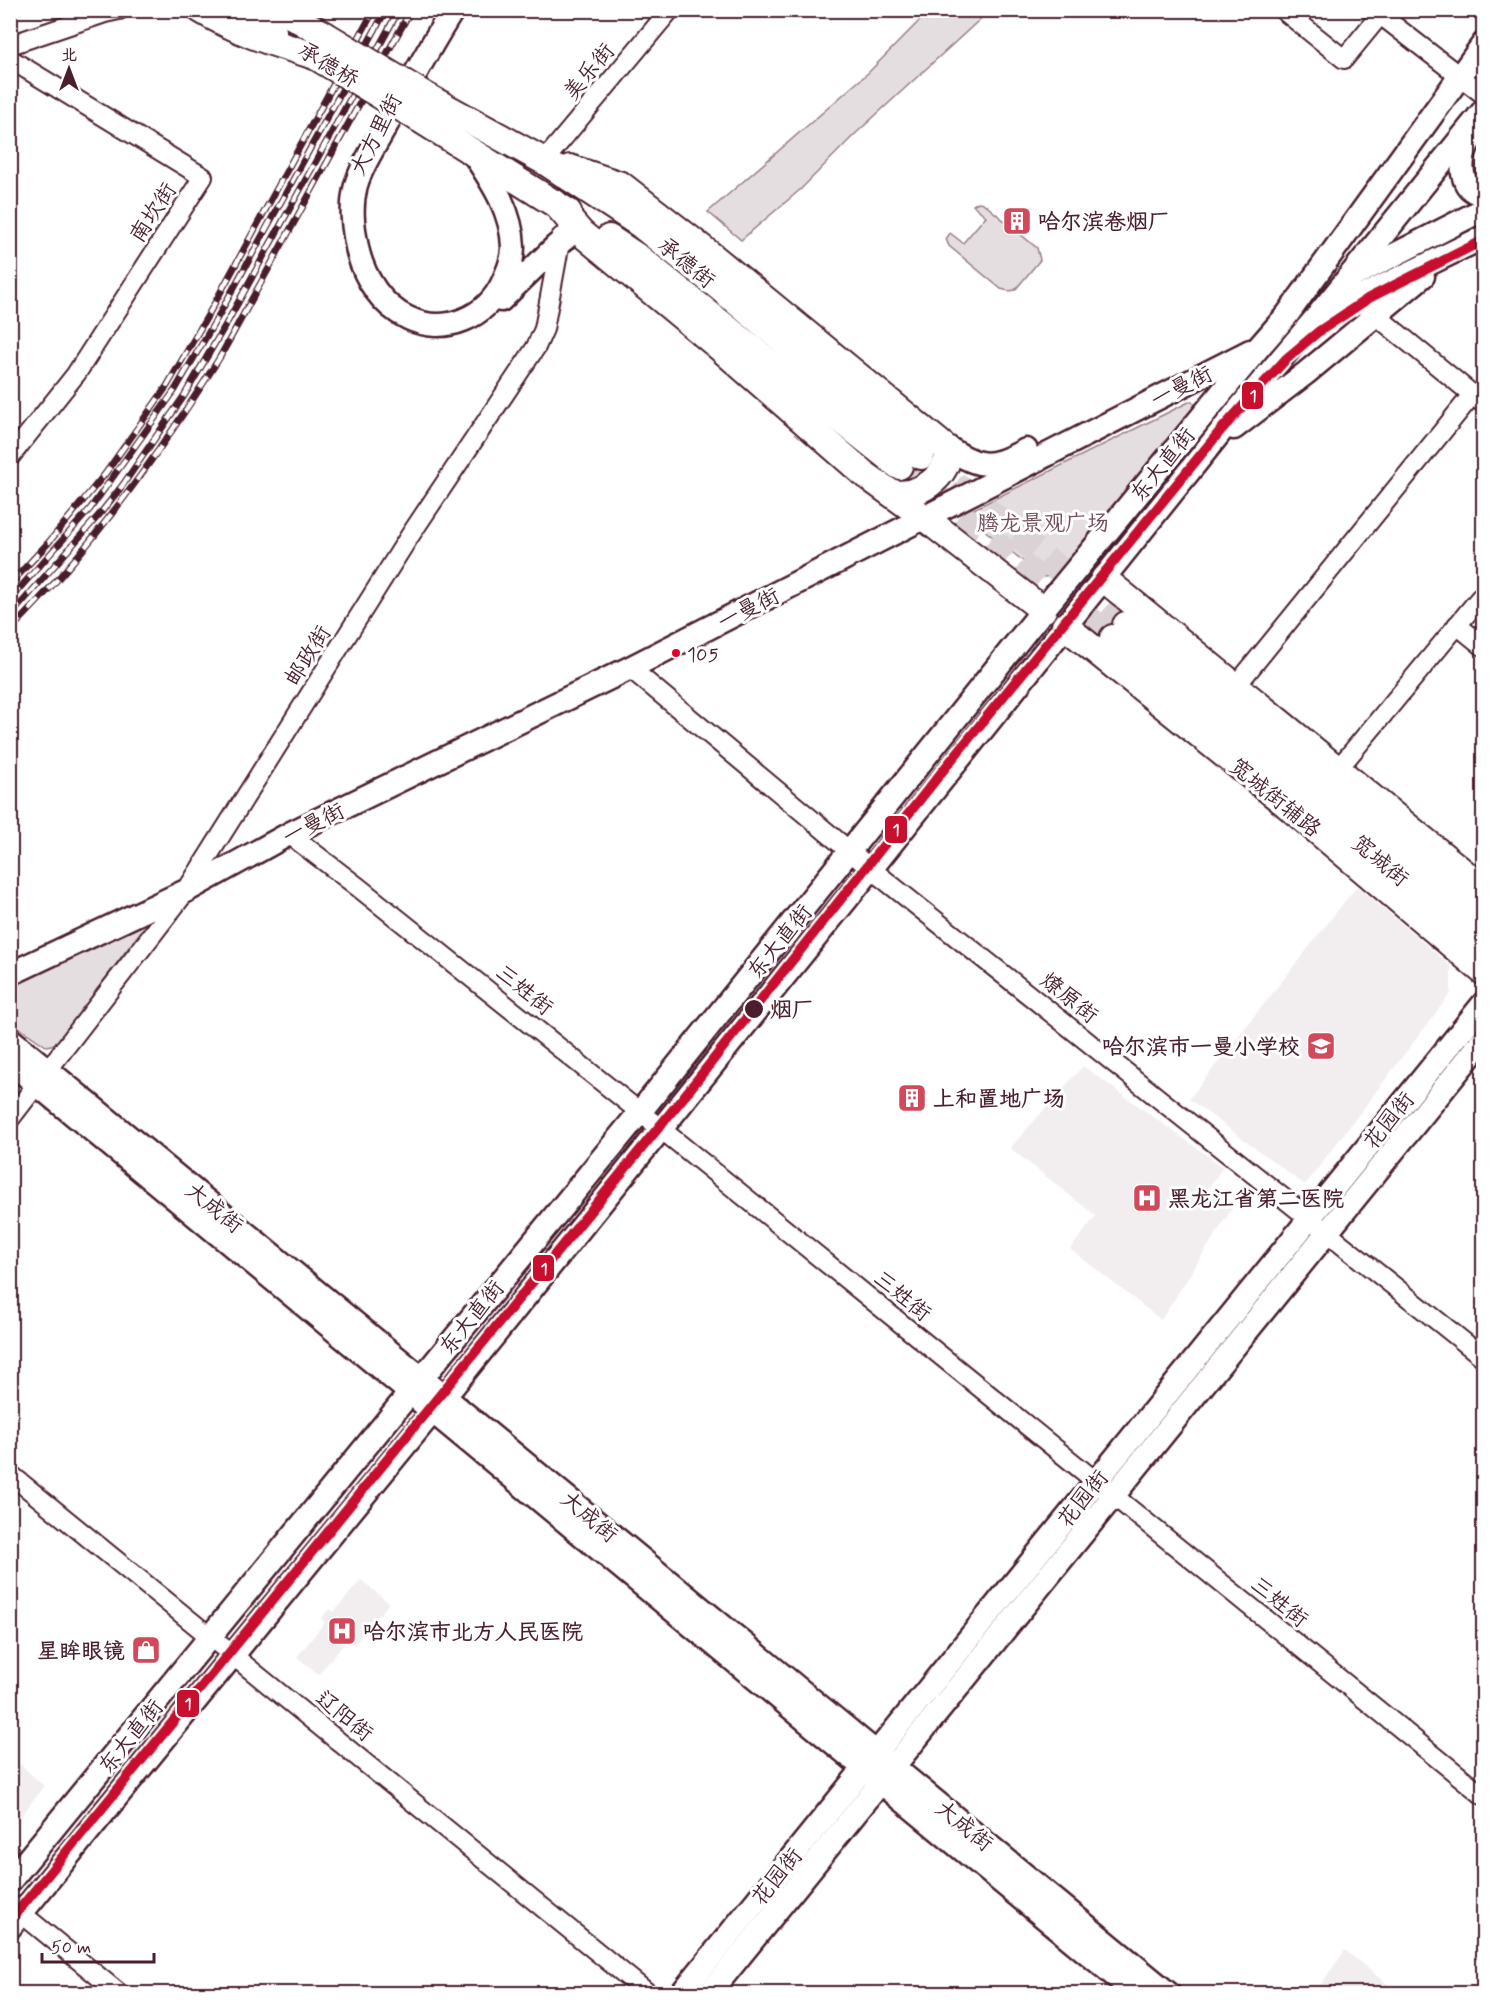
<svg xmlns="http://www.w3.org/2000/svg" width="1494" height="2004" viewBox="0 0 1494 2004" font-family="Mynerve,'LXGW WenKai TC',sans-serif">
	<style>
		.built { fill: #f2eeef }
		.green { fill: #e5dee0; stroke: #987e86; stroke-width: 1.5 }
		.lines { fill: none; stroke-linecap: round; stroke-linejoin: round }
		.highway-tunnel { stroke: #dbd2d5; stroke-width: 26; stroke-dasharray: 26 13; stroke-linecap: butt }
		.minor-casing { stroke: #4a1f2b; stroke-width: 22 }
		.major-casing { stroke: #4a1f2b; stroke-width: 27 }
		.highway-casing { stroke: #4a1f2b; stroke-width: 30 }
		.minor { stroke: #fff; stroke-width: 18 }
		.major { stroke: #fff; stroke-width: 22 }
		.highway { stroke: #fff; stroke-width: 26 }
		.rail-casing { stroke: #4a1f2b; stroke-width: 7 }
		.rail { stroke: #fff; stroke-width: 4.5; stroke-dasharray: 14; stroke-linecap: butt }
		.highway-bridge-casing { stroke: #4a1f2b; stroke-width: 30; stroke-linecap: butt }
		.highway-bridge { stroke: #fff; stroke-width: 26 }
		.metro-1-casing { stroke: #fff; stroke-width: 15 }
		.metro-1 { stroke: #c8102e; stroke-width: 10 }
		.bus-dot { fill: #e4002b; stroke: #fff; stroke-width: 2 }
		.stop-dot { fill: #4a1f2b; stroke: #fff; stroke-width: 2 }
		.labels { text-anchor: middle; stroke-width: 6; stroke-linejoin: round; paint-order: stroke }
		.bus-label { font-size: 20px; fill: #4a1f2b; stroke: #fff; text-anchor: start }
		.street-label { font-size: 22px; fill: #4a1f2b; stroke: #fff }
		.poi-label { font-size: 22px; font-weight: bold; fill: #4a1f2b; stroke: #fff; text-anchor: start }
		.park-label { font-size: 22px; fill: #714f58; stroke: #fff }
		.stop-label { font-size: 22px; font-weight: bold; fill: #4a1f2b; stroke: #fff; text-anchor: start }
		.line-badge { stroke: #fff; stroke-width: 2 }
		.badge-label { font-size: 16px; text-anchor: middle; font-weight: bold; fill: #fff }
	</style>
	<rect width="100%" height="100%" fill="#fff"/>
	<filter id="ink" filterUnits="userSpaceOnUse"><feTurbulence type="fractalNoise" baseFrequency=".0167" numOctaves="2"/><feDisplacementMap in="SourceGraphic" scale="12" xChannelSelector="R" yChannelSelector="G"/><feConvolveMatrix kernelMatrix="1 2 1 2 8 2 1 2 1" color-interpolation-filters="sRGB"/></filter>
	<g filter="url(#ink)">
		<!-- built -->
		<g class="built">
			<path d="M1357 886 1451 966V993L1305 1185 1189 1099Z"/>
			<path d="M1083 1066 1223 1167 1207 1190 1233 1207 1161 1320 1070 1249 1096 1216 1010 1148Z"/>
			<path d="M361 1580 389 1603 354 1645 347 1640 318 1675 297 1657 325 1622 321 1619 329 1609 334 1612Z"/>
			<path d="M20 1764 44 1786 11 1829V1777Z"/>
			<path d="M1345 1950 1398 1993H1315Z"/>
		</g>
		<!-- green -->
		<g class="green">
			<path d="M929 11H989L853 136 801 189 741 240 708 212 868 73Z"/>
			<path d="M978 202 983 203 1037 248 1040 260 1015 290 1009 291 1001 289 949 246 946 239 950 233 963 243 986 216 973 205Z"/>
			<path d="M1191 401 1197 406 1054 576 1043 577 968 517V512Z"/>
			<path d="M150 919 56 1044 46 1046 11 1022V984Z"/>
		</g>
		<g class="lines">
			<!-- highway-tunnel -->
			<g class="highway-tunnel">
				<path d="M925 459 1126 625"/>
				<path d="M899 466 1113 638"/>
			</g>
			<!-- minor casing -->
			<g class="minor-casing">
				<g id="minor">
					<path d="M1283 10 1344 59 1380 15"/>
					<path d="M1374 10 1484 95"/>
					<path d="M10 45 105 13 119 10"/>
					<path d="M10 59 203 177 76 374 10 457"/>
					<path d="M544 161 670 10"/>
					<path d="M1352 288 1356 299 1484 404"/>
					<path d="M1457 625 1484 647"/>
					<path d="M630 668 871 869 1484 1358"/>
					<path d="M1236 686 1472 395"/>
					<path d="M1338 769 1484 593"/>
					<path d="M289 834 358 887 661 1129 1484 1796"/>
					<path d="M10 1119 186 891 409 537 536 347 544 329 561 237"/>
					<path d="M10 1474 649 1994"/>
					<path d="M10 1904 120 1994"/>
				</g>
			</g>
			<!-- major casing -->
			<g class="major-casing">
				<g id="major">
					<path d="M453 10C429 47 409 86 387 124 377 143 362 164 356 185 350 207 353 229 358 252 365 279 382 306 408 318 445 336 487 317 503 282 508 271 513 260 513 247 512 211 492 182 473 153"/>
					<path d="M1475 132C1471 139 1466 146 1464 154 1460 170 1463 193 1484 194"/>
					<path d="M1357 274 1484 209"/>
					<path d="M501 300 556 246 577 229"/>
					<path d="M1322 313 1356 299 1484 237"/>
					<path d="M1234 428 1306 373 1423 276"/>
					<path d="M942 444C979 467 986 471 1026 450"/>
					<path d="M10 974 186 891 289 834 630 668 1250 351"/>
					<path d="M10 1039 1169 1994"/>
					<path d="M10 1062 1137 1994"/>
					<path d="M10 1881 640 1112 1043 610 1259 347 1287 315 1484 43"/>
					<path d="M10 1927 433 1411 871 869 1247 399 1319 314 1484 110"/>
					<path d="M681 1994 1484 1003"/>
					<path d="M709 1994 1484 1039"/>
				</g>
			</g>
			<!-- highway casing -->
			<g class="highway-casing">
				<g id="highway">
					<path d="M201 10C239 33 273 43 315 56"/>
					<path d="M239 10 273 31"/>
					<path d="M282 10 325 35"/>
					<path d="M431 99 544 161 641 225 719 287 921 456"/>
					<path d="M418 118 568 212"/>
					<path d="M570 168 621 185 712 256 947 449C953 475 914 501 891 492"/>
					<path d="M555 203 581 233 719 347 863 473 925 518 1043 610"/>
					<path d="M609 238 639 258 899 466"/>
					<path d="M1104 579 1484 889"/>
					<path d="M1126 625 1484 912"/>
					<path d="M1065 626 1287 805 1484 972"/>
					<path d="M1113 638 1484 945"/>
				</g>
			</g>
			<!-- minor -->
			<use href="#minor" class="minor"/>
			<!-- major -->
			<use href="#major" class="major"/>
			<!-- highway -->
			<use href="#highway" class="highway"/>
			<!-- rail casing -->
			<g class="rail-casing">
				<g id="rail">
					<path d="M10 584 49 542 105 474 167 386 212 308 374 10"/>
					<path d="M10 599 90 509 175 390 220 313 386 10"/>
					<path d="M10 616 99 515 122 486 184 396 229 319 399 10"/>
					<path d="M10 630C92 548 159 454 220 357L411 10"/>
				</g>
			</g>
			<!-- rail -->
			<use href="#rail" class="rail"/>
			<!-- highway-bridge casing -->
			<g class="highway-bridge-casing">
				<g id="highway-bridge">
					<path d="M325 35 431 99"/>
					<path d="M315 56 418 118"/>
				</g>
			</g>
			<!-- highway-bridge -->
			<use href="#highway-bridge" class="highway-bridge"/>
			<!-- metro-1 casing -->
			<g class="metro-1-casing">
				<path id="metro-1" d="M10 1921 682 1099 949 763 1221 430 1287 358 1318 332 1369 298 1484 240"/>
			</g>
			<!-- metro-1 -->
			<use href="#metro-1" class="metro-1"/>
		</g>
	</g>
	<!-- icons -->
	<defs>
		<g id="building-square" transform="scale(1.5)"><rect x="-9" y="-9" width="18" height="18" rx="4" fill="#d1495b" stroke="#fff"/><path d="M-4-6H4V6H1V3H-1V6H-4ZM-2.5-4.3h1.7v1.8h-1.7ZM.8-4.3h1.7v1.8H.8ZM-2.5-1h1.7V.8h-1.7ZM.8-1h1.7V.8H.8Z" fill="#fff"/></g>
		<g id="school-square" transform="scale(1.5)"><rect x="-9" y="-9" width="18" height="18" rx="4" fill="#d1495b" stroke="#fff"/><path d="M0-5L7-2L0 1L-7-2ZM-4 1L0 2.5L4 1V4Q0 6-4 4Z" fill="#fff"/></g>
		<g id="hospital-square" transform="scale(1.5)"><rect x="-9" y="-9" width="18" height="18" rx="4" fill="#d1495b" stroke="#fff"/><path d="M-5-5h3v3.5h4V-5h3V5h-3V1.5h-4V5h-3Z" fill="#fff"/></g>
		<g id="shop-square" transform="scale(1.5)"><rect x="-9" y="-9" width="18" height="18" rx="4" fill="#d1495b" stroke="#fff"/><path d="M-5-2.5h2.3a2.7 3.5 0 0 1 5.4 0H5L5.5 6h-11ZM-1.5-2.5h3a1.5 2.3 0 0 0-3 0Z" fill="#fff"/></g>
	</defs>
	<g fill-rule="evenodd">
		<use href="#building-square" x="1017" y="221"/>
		<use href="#school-square" x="1321" y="1046"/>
		<use href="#building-square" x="912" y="1098"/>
		<use href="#hospital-square" x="1147" y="1198"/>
		<use href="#hospital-square" x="342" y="1631"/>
		<use href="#shop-square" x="146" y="1650"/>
	</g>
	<!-- markers -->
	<circle class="bus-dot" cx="676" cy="653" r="5"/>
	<circle class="stop-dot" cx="754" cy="1009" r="10"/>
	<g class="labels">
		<!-- bus labels -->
		<g class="bus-label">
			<text x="687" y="661">105</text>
		</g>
		<!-- street labels -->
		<g class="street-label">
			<text transform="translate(329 64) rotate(31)" y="8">承德桥</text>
			<text transform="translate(588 71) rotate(-50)" y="8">美乐街</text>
			<text transform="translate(375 134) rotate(-63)" y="8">大方里街</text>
			<text transform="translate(152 212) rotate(-57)" y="8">南坎街</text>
			<text transform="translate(687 262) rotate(39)" y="8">承德街</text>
			<text transform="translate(1181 386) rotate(-27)" y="8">一曼街</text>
			<text transform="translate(1162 464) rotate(-51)" y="8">东大直街</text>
			<text transform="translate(748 608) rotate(-27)" y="8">一曼街</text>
			<text transform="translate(307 655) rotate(-58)" y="8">邮政街</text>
			<text transform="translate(1276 797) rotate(39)" y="8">宽城街辅路</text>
			<text transform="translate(313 823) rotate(-27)" y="8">一曼街</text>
			<text transform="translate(1381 860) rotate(40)" y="8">宽城街</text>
			<text transform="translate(779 941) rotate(-51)" y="8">东大直街</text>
			<text transform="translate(525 989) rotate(39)" y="8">三姓街</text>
			<text transform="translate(1070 997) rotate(39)" y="8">燎原街</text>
			<text transform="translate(1388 1120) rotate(-51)" y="8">花园街</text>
			<text transform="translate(215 1207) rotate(39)" y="8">大成街</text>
			<text transform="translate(903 1295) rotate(39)" y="8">三姓街</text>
			<text transform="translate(471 1317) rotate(-51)" y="8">东大直街</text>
			<text transform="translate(1082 1498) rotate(-51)" y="8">花园街</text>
			<text transform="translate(590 1516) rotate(40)" y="8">大成街</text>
			<text transform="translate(1280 1601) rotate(39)" y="8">三姓街</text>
			<text transform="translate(345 1715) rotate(39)" y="8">辽阳街</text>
			<text transform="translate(130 1736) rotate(-51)" y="8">东大直街</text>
			<text transform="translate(965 1825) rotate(39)" y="8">大成街</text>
			<text transform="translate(776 1876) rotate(-51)" y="8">花园街</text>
		</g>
		<!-- poi labels -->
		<g class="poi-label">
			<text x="1038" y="229">哈尔滨卷烟厂</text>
			<text x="1300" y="1054" text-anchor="end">哈尔滨市一曼小学校</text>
			<text x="933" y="1106">上和置地广场</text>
			<text x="1168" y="1206">黑龙江省第二医院</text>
			<text x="363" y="1639">哈尔滨市北方人民医院</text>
			<text x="125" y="1658" text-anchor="end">星眸眼镜</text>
		</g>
		<!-- park labels -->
		<g class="park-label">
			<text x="1043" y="530">腾龙景观广场</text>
		</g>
		<!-- stop labels -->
		<g class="stop-label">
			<text x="770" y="1017">烟厂</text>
		</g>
	</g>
	<g class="line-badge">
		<rect x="1241" y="381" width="23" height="29" rx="6" fill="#c8102e"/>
		<rect x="884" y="815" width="24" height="29" rx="6" fill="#c8102e"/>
		<rect x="532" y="1254" width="23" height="28" rx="6" fill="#c8102e"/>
		<rect x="176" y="1689" width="24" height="29" rx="6" fill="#c8102e"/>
	</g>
	<g class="badge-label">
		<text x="1253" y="401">1</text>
		<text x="896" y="835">1</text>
		<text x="544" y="1274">1</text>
		<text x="188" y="1709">1</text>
	</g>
	<!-- margin -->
	<rect width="1494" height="2004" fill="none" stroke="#fff" stroke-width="36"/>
	<rect x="18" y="18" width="1458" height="1968" fill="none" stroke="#4a1f2b" stroke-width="2" filter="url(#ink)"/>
	<!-- north arrow -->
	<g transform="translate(69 69)" stroke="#ffffff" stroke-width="4.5" paint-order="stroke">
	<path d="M0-4.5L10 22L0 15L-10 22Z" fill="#4a1f2b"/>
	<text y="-9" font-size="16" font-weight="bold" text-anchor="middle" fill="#4a1f2b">北</text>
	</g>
	<!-- scale -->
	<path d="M42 1953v9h112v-9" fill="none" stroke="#4a1f2b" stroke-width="3"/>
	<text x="51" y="1953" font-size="18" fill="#4a1f2b" stroke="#ffffff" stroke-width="4.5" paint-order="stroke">50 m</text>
</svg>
